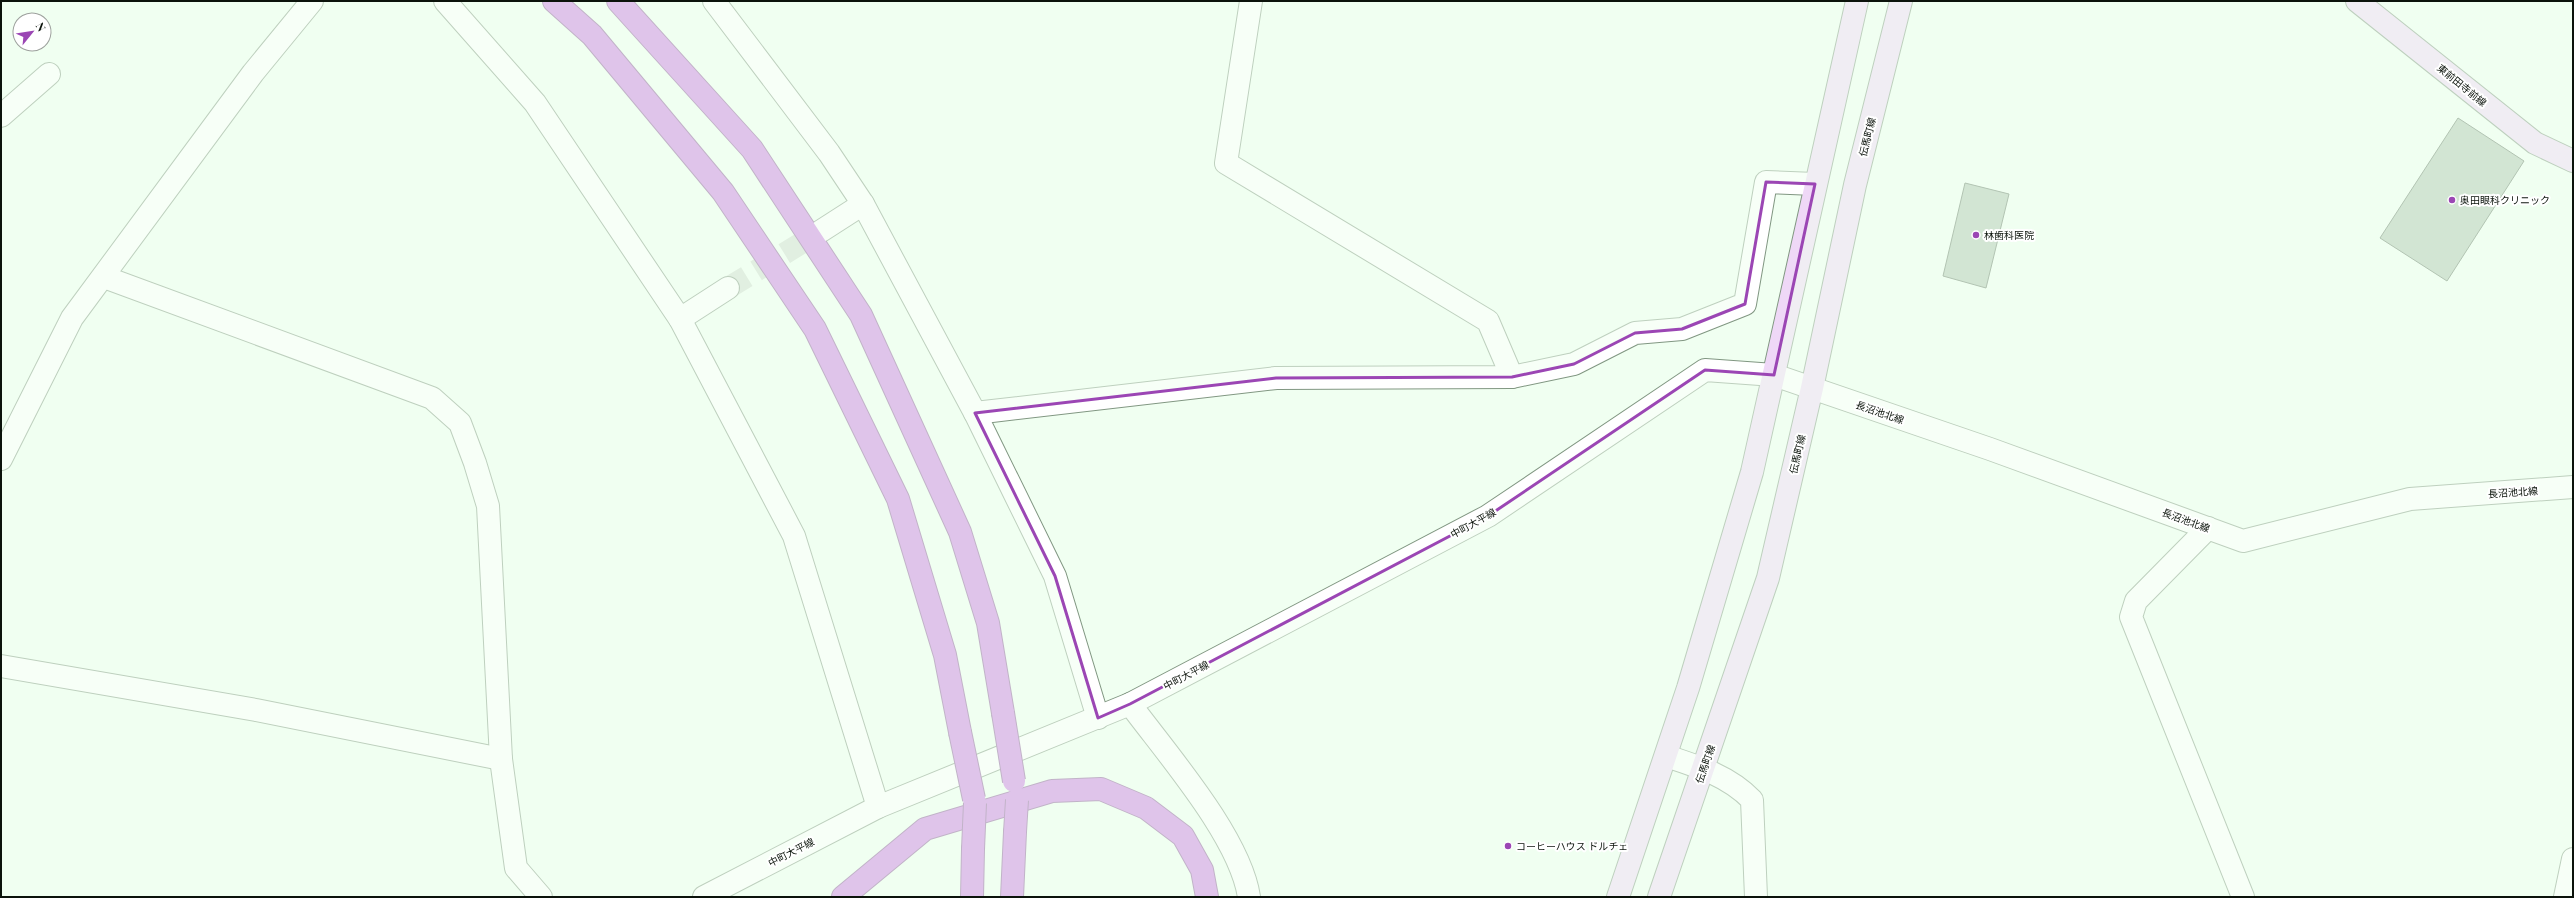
<svg xmlns="http://www.w3.org/2000/svg" width="2574" height="898" viewBox="0 0 2574 898" font-family="'Playfair Display','Noto Sans JP',serif">
	<style>
		.building { fill: #adc5af; stroke: #677c68 }
		.lines { fill: none; stroke-linecap: round; stroke-linejoin: round }
		.street-tunnel { stroke: #cedcce; stroke-width: 22; stroke-dasharray: 22 11; stroke-linecap: butt }
		.street-casing { stroke: #819782; stroke-width: 24 }
		.secondary-casing { stroke: #819782; stroke-width: 24 }
		.highway-casing { stroke: #885897; stroke-width: 24 }
		.street { stroke: #fff; stroke-width: 22 }
		.secondary { stroke: #efd8f7; stroke-width: 22 }
		.highway { stroke: #cb7de3; stroke-width: 22 }
		.highway-bridge-casing { stroke: #885897; stroke-width: 24; stroke-linecap: butt }
		.highway-bridge { stroke: #cb7de3; stroke-width: 22 }
		.marked { fill: none; stroke: #9b46b4; stroke-width: 3; stroke-linejoin: round }
		.poi-dot { fill: #9b46b4; stroke: #fff; stroke-width: 1.5 }
		.labels { text-anchor: middle; stroke-width: 4; stroke-linejoin: round; paint-order: stroke }
		.street-label { font-size: 10px; fill: #0b130b; stroke: #fff }
		.poi-label { font-size: 10px; fill: #0b130b; stroke: #fff; text-anchor: start }
	</style>
	<rect width="100%" height="100%" fill="#f0fff1"/>
	<!-- building -->
	<g class="building">
		<path d="M2458 118 2524 161 2447 281 2380 238Z"/>
		<path d="M1965 183 2009 194 1986 288 1943 276Z"/>
	</g>
	<g class="lines">
		<!-- street-tunnel -->
		<path class="street-tunnel" d="M728 288 821 231"/>
		<!-- street casing -->
		<g class="street-casing">
			<g id="street">
				<path d="M445 1 535 103 680 319 794 536 878 807"/>
				<path d="M714 1 829 153 863 204 975 413 1055 576 1098 718"/>
				<path d="M1251 1 1226 163 1488 321 1512 377"/>
				<path d="M1 116 49 74"/>
				<path d="M821 231 863 204"/>
				<path d="M104 277 432 398 460 423 475 463 488 506 501 759 516 868 541 897"/>
				<path d="M680 319 728 288"/>
				<path d="M975 413 1276 378 1512 377 1574 364 1635 333 1682 329 1745 304 1766 182 1815 184"/>
				<path d="M1 459 72 318 253 73 312 1"/>
				<path d="M2208 528 2136 601 2131 617 2243 897"/>
				<path d="M1 666 256 710 501 759"/>
				<path d="M1130 704C1167 754 1240 837 1249 897"/>
				<path d="M1666 756C1697 766 1729 776 1752 800L1756 897"/>
				<path d="M704 897 878 807 1130 704 1488 516 1705 370 1774 375 1990 449 2243 541 2410 499 2573 487"/>
				<path d="M2565 897 2573 859"/>
			</g>
		</g>
		<!-- secondary casing -->
		<g class="secondary-casing">
			<g id="secondary">
				<path d="M2357 1 2535 143 2573 161"/>
				<path d="M1618 897 1688 688 1752 472 1857 1"/>
				<path d="M1659 897 1768 578 1812 388 1855 185 1901 1"/>
			</g>
		</g>
		<!-- highway casing -->
		<g class="highway-casing">
			<g id="highway">
				<path d="M554 1 592 35 723 192 815 329 898 499 945 655 960 732"/>
				<path d="M618 1 752 149 861 315 960 532 988 623 1003 713"/>
				<path d="M843 897 925 829 1052 791 1101 789 1146 808 1183 836 1202 870 1207 897"/>
				<path d="M972 897 973 849"/>
				<path d="M1012 897 1015 832"/>
			</g>
		</g>
		<!-- street -->
		<use href="#street" class="street"/>
		<!-- secondary -->
		<use href="#secondary" class="secondary"/>
		<!-- highway -->
		<use href="#highway" class="highway"/>
		<!-- highway-bridge casing -->
		<g class="highway-bridge-casing">
			<g id="highway-bridge">
				<path d="M1003 713 1014 781"/>
				<path d="M960 732 974 799"/>
				<path d="M1015 832 1017 800"/>
				<path d="M973 849 975 803"/>
			</g>
		</g>
		<!-- highway-bridge -->
		<use href="#highway-bridge" class="highway-bridge"/>
	</g>
	<!-- marked area -->
	<path d="M0 0H2574V898H0ZM1766 182 1815 184 1774 375 1705 370 1488 516 1130 704 1098 718 1055 576 975 413 1276 378 1512 377 1574 364 1635 333 1682 329 1745 304Z" fill="#f0fff1" fill-opacity=".55" fill-rule="evenodd"/>
	<path class="marked" d="M1766 182 1815 184 1774 375 1705 370 1488 516 1130 704 1098 718 1055 576 975 413 1276 378 1512 377 1574 364 1635 333 1682 329 1745 304Z"/>
	<!-- markers -->
	<g class="poi-dot">
		<circle cx="2452" cy="200" r="4"/>
		<circle cx="1976" cy="235" r="4"/>
		<circle cx="1508" cy="846" r="4"/>
	</g>
	<g class="labels">
		<!-- street labels -->
		<g class="street-label">
			<text transform="translate(2462 85) rotate(39)" y="4">東前田寺前線</text>
			<text transform="translate(1867 137) rotate(-76)" y="4">伝馬町線</text>
			<text transform="translate(1880 412) rotate(19)" y="4">長沼池北線</text>
			<text transform="translate(1797 454) rotate(-77)" y="4">伝馬町線</text>
			<text transform="translate(2513 492) rotate(-4)" y="4">長沼池北線</text>
			<text transform="translate(2186 520) rotate(20)" y="4">長沼池北線</text>
			<text transform="translate(1473 523) rotate(-29)" y="4">中町大平線</text>
			<text transform="translate(1186 675) rotate(-28)" y="4">中町大平線</text>
			<text transform="translate(1705 764) rotate(-71)" y="4">伝馬町線</text>
			<text transform="translate(791 852) rotate(-27)" y="4">中町大平線</text>
		</g>
		<!-- poi labels -->
		<g class="poi-label">
			<text x="2460" y="204">奥田眼科クリニック</text>
			<text x="1984" y="239">林歯科医院</text>
			<text x="1516" y="850">コーヒーハウス ドルチェ</text>
		</g>
	</g>
	<!-- border -->
	<rect width="2574" height="898" fill="none" stroke="#0b130b" stroke-width="4"/>
	<!-- north arrow -->
	<g transform="translate(32 32) rotate(60)"><circle r="19" fill="#ffffff" stroke="#9da19d"/>
	<path d="M0-3L7 15L0 10L-7 15Z" fill="#9b46b4"/>
	<text y="-6" font-size="11" font-weight="bold" text-anchor="middle" fill="#0b130b">N</text>
	</g>
</svg>
